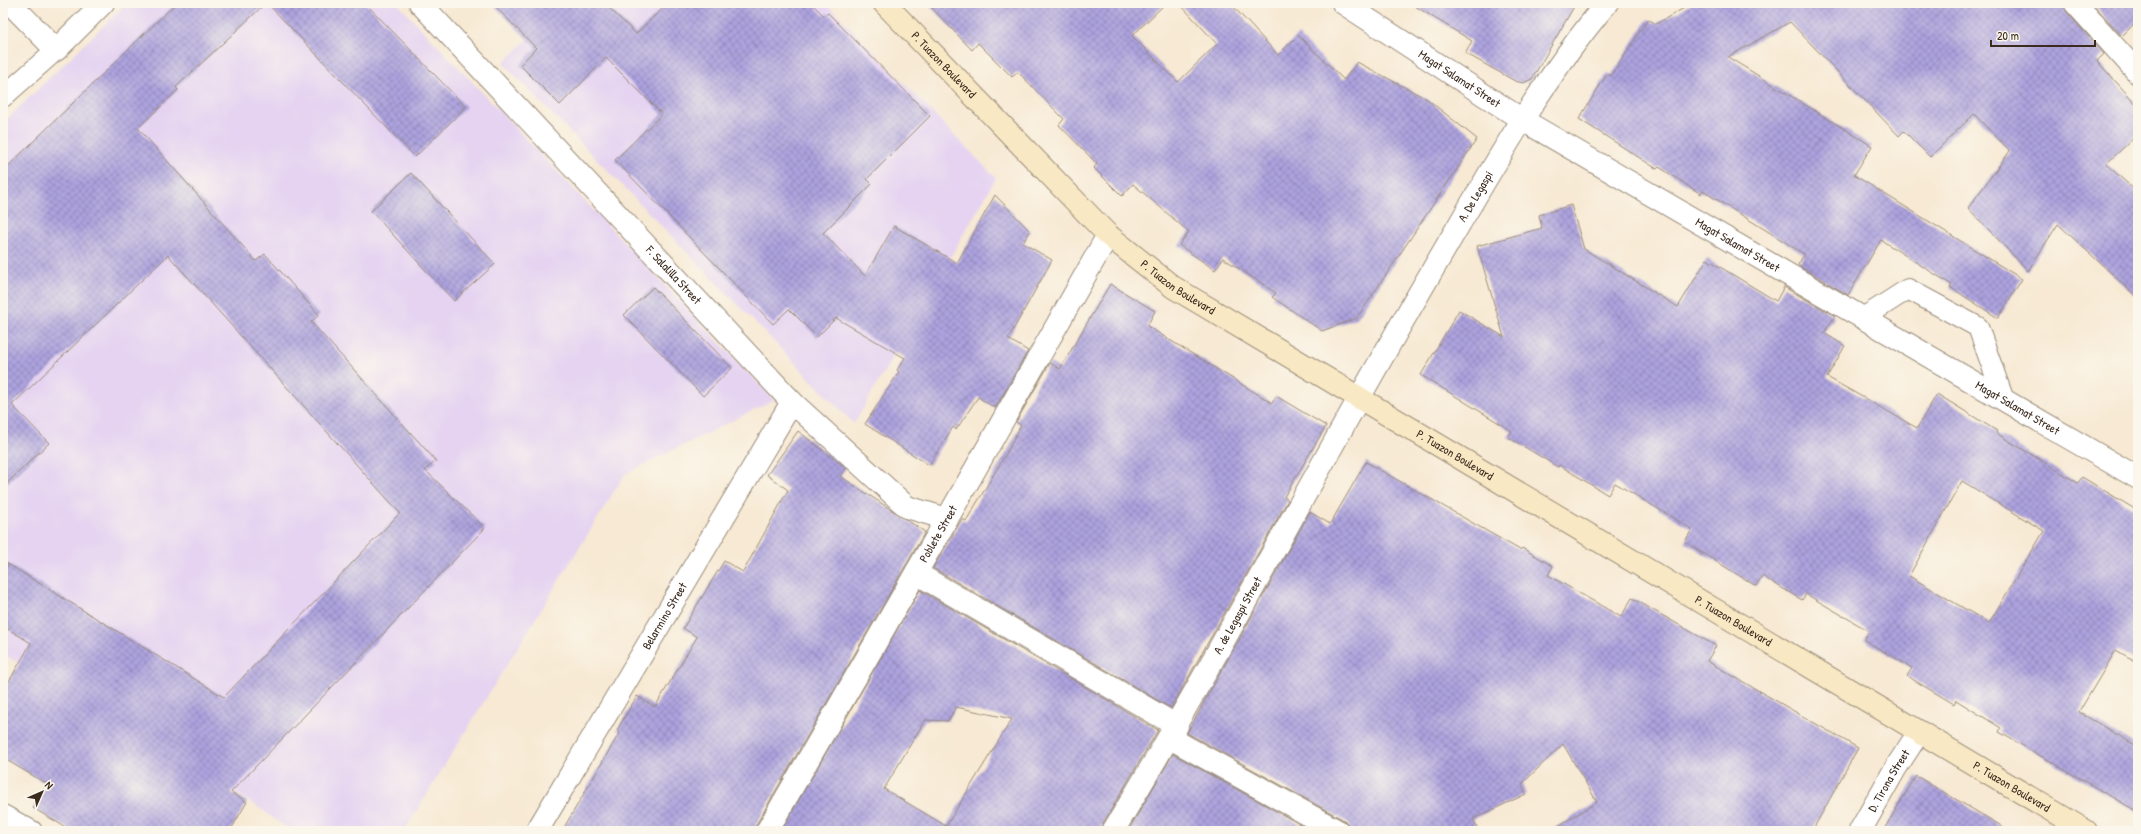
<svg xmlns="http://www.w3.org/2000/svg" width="2141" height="834" viewBox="0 0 2141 834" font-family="'Patrick Hand',sans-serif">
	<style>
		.built { fill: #e5d3f1 }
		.building { fill: url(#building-cross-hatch); fill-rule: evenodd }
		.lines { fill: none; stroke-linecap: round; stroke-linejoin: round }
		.lane-casing { stroke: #998a78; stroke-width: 22 }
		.street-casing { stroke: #998a78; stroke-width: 24 }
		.secondary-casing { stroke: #998a78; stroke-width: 24 }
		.lane { stroke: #fff; stroke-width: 20 }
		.street { stroke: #fff; stroke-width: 22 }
		.secondary { stroke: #f8e8c3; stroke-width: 22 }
		.labels { text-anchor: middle; stroke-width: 3; stroke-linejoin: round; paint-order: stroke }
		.street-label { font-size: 12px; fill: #3b2a1e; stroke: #fbf7ec }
	</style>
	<defs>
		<pattern id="building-cross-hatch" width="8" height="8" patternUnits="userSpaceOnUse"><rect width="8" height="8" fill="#ada3df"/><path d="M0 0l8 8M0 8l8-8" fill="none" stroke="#8e85b4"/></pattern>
	</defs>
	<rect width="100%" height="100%" fill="#fbf7ec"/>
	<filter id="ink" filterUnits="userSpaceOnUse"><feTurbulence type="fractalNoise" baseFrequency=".025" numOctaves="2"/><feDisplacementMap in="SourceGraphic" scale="8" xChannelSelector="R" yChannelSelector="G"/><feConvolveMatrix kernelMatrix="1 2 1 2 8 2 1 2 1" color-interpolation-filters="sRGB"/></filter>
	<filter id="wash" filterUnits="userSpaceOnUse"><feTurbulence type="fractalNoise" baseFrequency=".012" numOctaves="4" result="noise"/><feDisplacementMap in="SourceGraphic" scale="16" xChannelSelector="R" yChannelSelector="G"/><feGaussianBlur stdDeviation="0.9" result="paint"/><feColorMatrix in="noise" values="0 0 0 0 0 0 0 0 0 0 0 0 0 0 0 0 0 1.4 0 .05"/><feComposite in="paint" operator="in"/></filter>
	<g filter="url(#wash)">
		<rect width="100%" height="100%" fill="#f7e9d3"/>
		<!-- built -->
		<g class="built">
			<path d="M127 3H397L774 400 625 474 404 831H292L246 799 3 654V123Z"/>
			<path d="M565 3H826L996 178 854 424 503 63Z"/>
		</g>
		<g id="blocks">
			<!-- building -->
			<g class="building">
				<path d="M176 3H266L176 87 178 90 138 128 256 261 265 254 319 315 311 322 436 461 425 470 485 528 231 792 247 802 230 831H72L33 808 47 784 3 758V692L31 643 3 626V561L224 697 400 513 168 255 12 405 49 443 3 487V171Z"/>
				<path d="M267 3H365L466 107 415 157Z"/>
				<path d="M492 3H604L636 34 668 3H811L824 16 828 13 930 116 867 179 872 184 823 233 865 276 894 226 957 263 995 195 1030 231 1023 243 1052 260 1008 339 1028 351 995 408 978 397 956 430 953 427 929 465 865 424 899 372 897 370 905 358 836 318 817 337 789 309 773 324 615 160 662 114 606 58 560 105 520 65 536 48Z"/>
				<path d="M927 3H1166L1132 36 1178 82 1217 44 1179 3H1230L1278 55 1298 35 1344 80 1357 62 1427 99 1477 139 1357 318 1322 331 1272 297 1276 293 1223 258 1215 270 1179 245 1189 232 1133 184 1122 196 1094 168 1097 164 1059 125 1064 119 1018 72 1012 77 978 43 972 50Z"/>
				<path d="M1410 3H1576L1532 79 1523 83 1515 81 1465 53 1472 41Z"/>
				<path d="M1693 3H2063L2066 11 2104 54 2097 61 2138 106V134L2106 164 2138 193V298L2058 224 2028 271 1968 208 2010 151 1974 114 1930 157 1904 131 1899 136 1790 22 1728 57 1872 146 1854 175 2022 279 1998 318 1950 287 1952 285 1881 240 1848 295 1798 265 1804 254 1703 191 1701 194 1659 167 1657 169 1579 119 1607 74 1611 76 1648 19 1656 24Z"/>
				<path d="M2092 3H2138V20L2122 36Z"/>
				<path d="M411 173 495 264 454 301 371 211Z"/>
				<path d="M1571 205 1584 249 1678 307 1707 259 1776 301 1784 287 1835 316 1824 333 1845 346 1827 377 1917 428 1937 394 1997 431 1996 433 2078 483 2082 477 2138 511V663L2116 650 2079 712 2138 747V812L1999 732 2001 728 1956 700 1954 704 1907 676 1912 668 1864 640 1869 631 1806 594 1802 600 1762 576 1756 586 1685 542 1692 529 1615 483 1608 495 1559 465 1558 467 1508 437 1512 431 1421 375 1459 310 1504 337 1477 246 1542 228 1539 215ZM1962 481 2044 531 1989 623 1909 576Z"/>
				<path d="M1110 284 1155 311 1147 326 1272 403 1276 396 1326 426 1284 497 1288 500 1171 708 933 568 962 519 966 521 1006 454 1021 425 1016 422 1050 363 1060 369Z"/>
				<path d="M653 287 732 368 703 396 624 315Z"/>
				<path d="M798 431 846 468 840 476 925 532 756 825 755 831H562L620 732 617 730 637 696 655 707 697 637 683 628 724 561 743 572 788 490 767 475Z"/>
				<path d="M1366 462 1520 550 1522 548 1553 566 1548 575 1621 617 1632 598 1716 646 1707 661 1858 748 1812 831H1550L1597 802 1563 744 1522 784 1526 794 1473 819 1479 831H1350L1349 825 1344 820 1187 733 1310 512 1330 524Z"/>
				<path d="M920 590 1158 730 1102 825 1101 831H781ZM956 707 1012 719 946 826 884 789 925 720 948 721Z"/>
				<path d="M1173 754 1312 831H1128Z"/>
				<path d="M1916 776 2010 831H1883Z"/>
			</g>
		</g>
	</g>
	<g filter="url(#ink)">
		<use href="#blocks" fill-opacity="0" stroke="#998a78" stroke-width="1"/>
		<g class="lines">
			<!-- lane casing -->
			<g class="lane-casing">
				<g id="lane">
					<path d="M3 97 56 50"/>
					<path d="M1863 318 1908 289 1978 327 2004 400"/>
					<path d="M3 815 32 831"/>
				</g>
			</g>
			<!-- street casing -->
			<g class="street-casing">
				<g id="street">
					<path d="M10 3 56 50 103 3"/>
					<path id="s1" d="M420 3 792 402 907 507 947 519"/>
					<path id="s2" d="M1343 3 1521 119 2138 478"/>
					<path d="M2075 3 2138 73"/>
					<path d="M916 573 1177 726"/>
					<path d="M1170 738 1338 831"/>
					<path id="s3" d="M537 831 792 402"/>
					<path id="s4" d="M767 831 947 519 1108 235"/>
					<path id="s5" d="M1113 831C1225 647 1323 456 1432 271 1486 179 1538 85 1607 3"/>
					<path id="s6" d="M1860 831 1895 769 1919 732"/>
				</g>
			</g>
			<!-- secondary casing -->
			<g class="secondary-casing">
				<g id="secondary">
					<path id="s7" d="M884 3 1108 235 1173 287 2086 831"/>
				</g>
			</g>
			<!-- lane -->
			<use href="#lane" class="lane"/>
			<!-- street -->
			<use href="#street" class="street"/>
			<!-- secondary -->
			<use href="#secondary" class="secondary"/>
		</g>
	</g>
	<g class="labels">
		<!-- street labels -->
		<g class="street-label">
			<text dy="4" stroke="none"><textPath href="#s7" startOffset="86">P. Tuazon Boulevard</textPath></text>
			<text dy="4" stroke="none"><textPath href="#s2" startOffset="139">Magat Salamat Street</textPath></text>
			<text dy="4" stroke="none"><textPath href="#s5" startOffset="731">A. De Legaspi</textPath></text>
			<text dy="4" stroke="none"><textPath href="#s2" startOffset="463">Magat Salamat Street</textPath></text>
			<text dy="4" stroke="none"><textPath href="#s1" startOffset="372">F. Salalilla Street</textPath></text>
			<text dy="4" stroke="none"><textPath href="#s7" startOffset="410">P. Tuazon Boulevard</textPath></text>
			<text dy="4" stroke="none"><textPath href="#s2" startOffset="787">Magat Salamat Street</textPath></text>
			<text dy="4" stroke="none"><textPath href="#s7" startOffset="734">P. Tuazon Boulevard</textPath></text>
			<text dy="4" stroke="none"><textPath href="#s4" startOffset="343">Poblete Street</textPath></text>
			<text dy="4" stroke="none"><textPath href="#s3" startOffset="250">Belarmino Street</textPath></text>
			<text dy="4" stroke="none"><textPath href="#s5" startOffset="249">A. de Legaspi Street</textPath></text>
			<text dy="4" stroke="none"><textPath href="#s7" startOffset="1058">P. Tuazon Boulevard</textPath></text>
			<text dy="4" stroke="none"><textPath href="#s6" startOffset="58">D. Tirona Street</textPath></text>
			<text dy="4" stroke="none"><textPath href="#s7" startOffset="1382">P. Tuazon Boulevard</textPath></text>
		</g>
	</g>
	<!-- margin -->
	<rect width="2141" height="834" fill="none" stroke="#fbf7ec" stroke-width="16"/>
	<!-- north arrow -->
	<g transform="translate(42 792) rotate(45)" stroke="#fbf7ec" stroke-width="3" paint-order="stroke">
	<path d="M0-3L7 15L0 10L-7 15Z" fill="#3b2a1e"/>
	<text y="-6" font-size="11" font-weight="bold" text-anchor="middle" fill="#3b2a1e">N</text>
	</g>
	<!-- scale -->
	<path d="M1991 40v6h104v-6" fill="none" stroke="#3b2a1e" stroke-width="2"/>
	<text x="1997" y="40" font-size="12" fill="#3b2a1e" stroke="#fbf7ec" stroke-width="3" paint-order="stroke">20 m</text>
</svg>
